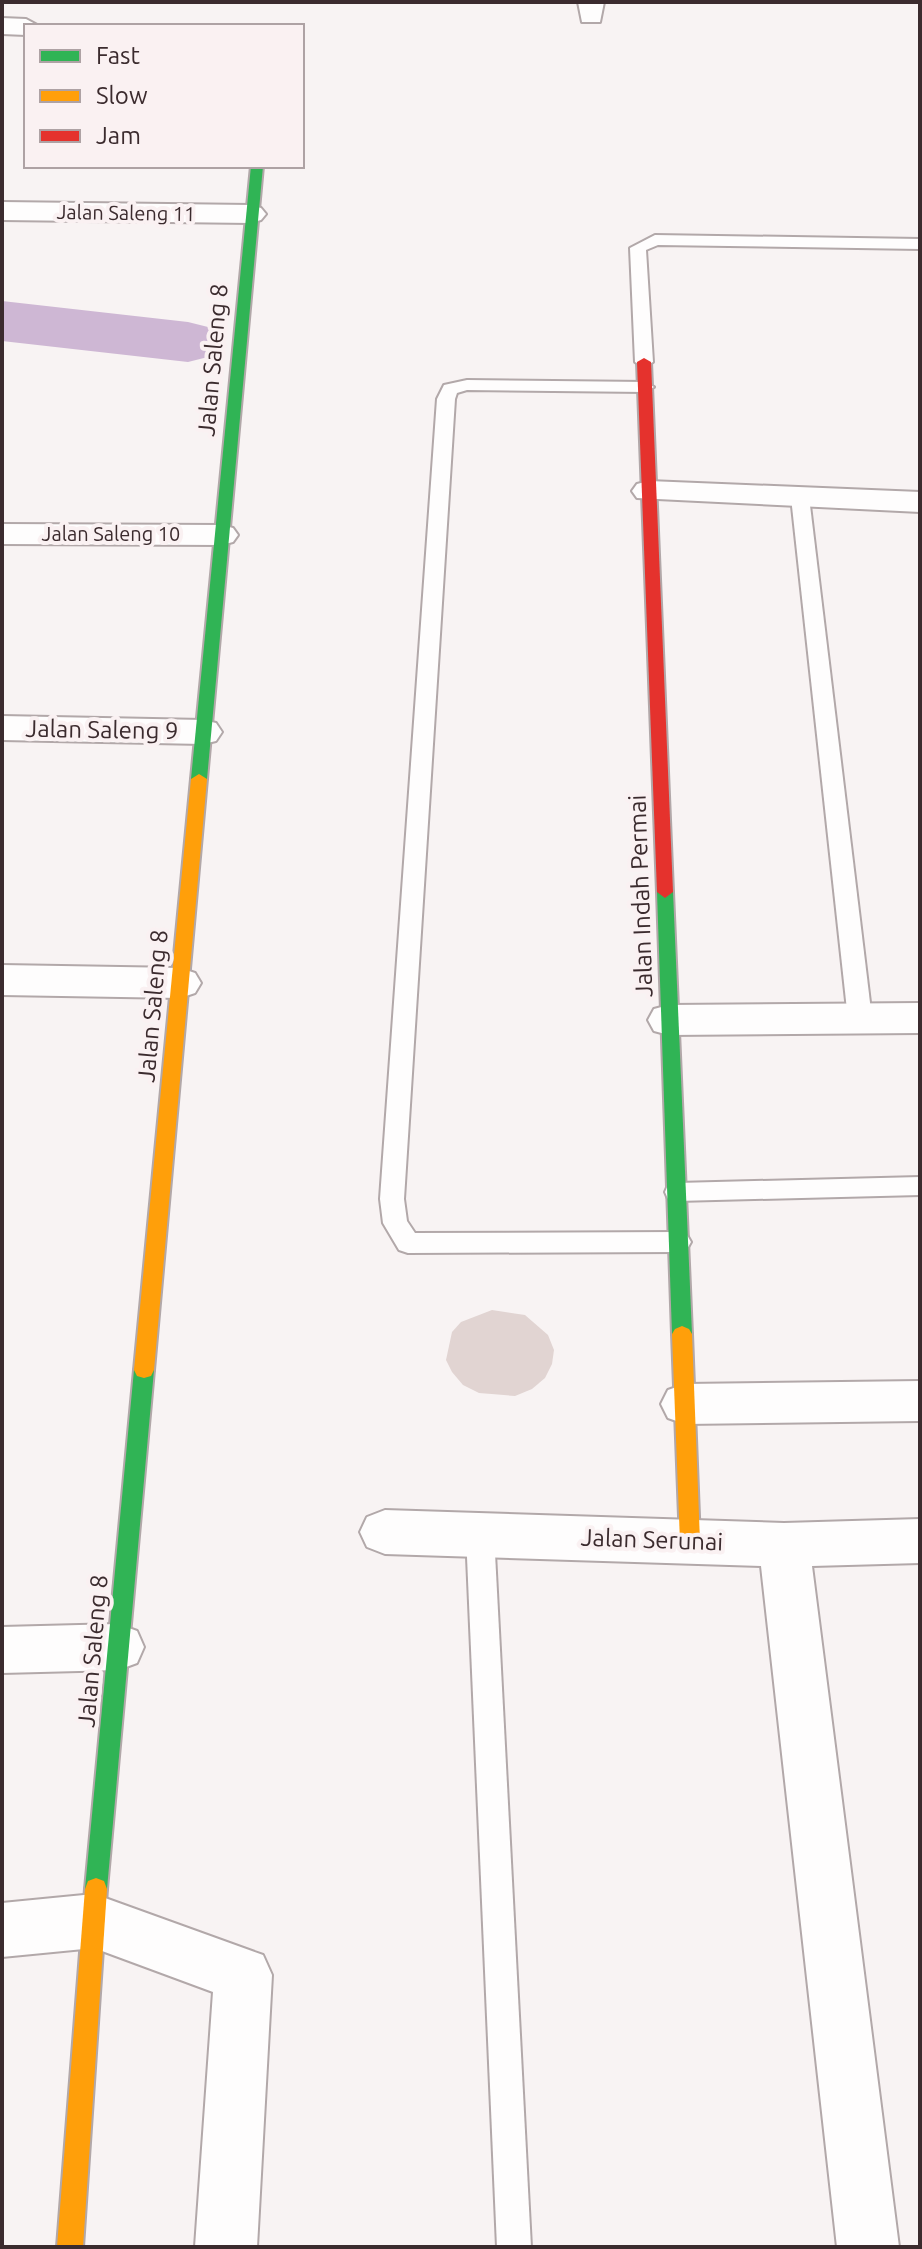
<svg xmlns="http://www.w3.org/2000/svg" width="922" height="2249" viewBox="0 0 922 2249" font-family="Ubuntu,sans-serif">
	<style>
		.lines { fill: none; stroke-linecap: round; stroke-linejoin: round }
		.river { fill: #ceb7d4; fill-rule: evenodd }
		.building { fill: #e1d4d2 }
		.lane-casing { stroke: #b2a8a9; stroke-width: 4 }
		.street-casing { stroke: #b2a8a9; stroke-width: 4 }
		.fast-casing { stroke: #b2a8a9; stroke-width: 4 }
		.slow-casing { stroke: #b2a8a9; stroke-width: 4 }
		.jam-casing { stroke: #b2a8a9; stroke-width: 4 }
		.lane { fill: #fefdfd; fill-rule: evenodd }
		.street { fill: #fefdfd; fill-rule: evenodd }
		.fast { fill: #30b455; fill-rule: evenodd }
		.slow { fill: #ff9f0a; fill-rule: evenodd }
		.jam { fill: #e5322d; fill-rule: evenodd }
		.labels { text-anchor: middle; stroke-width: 8; stroke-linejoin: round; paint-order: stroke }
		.far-street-label { font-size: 20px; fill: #3b2b2e; stroke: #faf1f2 }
		.street-label { font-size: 24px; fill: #3b2b2e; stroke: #faf1f2 }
	</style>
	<rect width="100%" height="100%" fill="#f8f3f3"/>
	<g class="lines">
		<!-- river -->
		<path class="river" d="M2 301 188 322 212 328 222 342 212 356 188 362 2 341Z"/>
	</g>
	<!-- building -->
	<path class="building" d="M492 1310 525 1315 548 1335 554 1350 552 1364 545 1378 532 1389 515 1396 479 1393 463 1385 452 1372 446 1360 452 1332 461 1322Z"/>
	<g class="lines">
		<!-- lane casing -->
		<g class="lane-casing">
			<g id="lane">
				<path d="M655 235 920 239V249L658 245 646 250 653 362 644 367 635 362 630 248Z"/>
				<path d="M467 380 645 382 654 387 645 392 467 390 457 393 455 399 404 1199 407 1221 415 1233 678 1232 687 1235 691 1242 687 1249 678 1252 408 1253 399 1250 383 1223 380 1199 437 399 444 385Z"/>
				<path d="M800 491 809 497 872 1019 860 1027 848 1019 791 497Z"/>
				<path d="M920 1177V1195L677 1201 668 1199 665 1192 668 1185 677 1183Z"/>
				<path d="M480 1522 490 1526 494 1534 531 2247H497L466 1534 470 1526Z"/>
			</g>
		</g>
		<!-- street casing -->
		<g class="street-casing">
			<g id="street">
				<path d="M578 2H604L600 22H582Z"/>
				<path d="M2 18 26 19 39 26H26V35L2 34Z"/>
				<path d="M2 202 251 205 261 208 266 214 261 220 251 223 2 220Z"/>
				<path d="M649 481 920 492V512L637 498 632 491 637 484Z"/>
				<path d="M2 524 221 525 233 528 238 535 233 542 221 545 2 544Z"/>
				<path d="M2 716 203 720 216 723 222 732 216 741 203 744 2 740Z"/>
				<path d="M2 965 180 968 195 973 201 983 195 993 180 998 2 995Z"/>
				<path d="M920 1003V1033L669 1035 654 1031 648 1020 654 1009 669 1005Z"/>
				<path d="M920 1381V1421L685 1424 668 1418 661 1404 668 1390 685 1384Z"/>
				<path d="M385 1510 784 1523 920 1519V1563L812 1566 899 2247H837L761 1566 385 1554 367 1547 360 1532 367 1517Z"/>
				<path d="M118 1624 137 1631 144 1647 137 1663 118 1670 2 1673V1627Z"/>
				<path d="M94 1894 263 1955 272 1975 257 2247H195L213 1992 94 1948 2 1957V1903Z"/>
			</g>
		</g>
		<!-- fast casing -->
		<g class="fast-casing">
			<g id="fast">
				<path d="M251 166H263L207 779 199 784 191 779Z"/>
				<path d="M665 886 673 892 692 1334 689 1339 682 1342 675 1339 672 1334 657 892Z"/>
				<path d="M144 1362 151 1364 154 1370 107 1889 104 1897 96 1900 88 1897 85 1889 134 1370 137 1364Z"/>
			</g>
		</g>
		<!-- slow casing -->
		<g class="slow-casing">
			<g id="slow">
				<path d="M199 774 207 779 154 1370 151 1376 144 1378 137 1376 134 1370 191 779Z"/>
				<path d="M682 1326 689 1329 692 1334 700 1542 697 1548 690 1551 683 1548 680 1542 672 1334 675 1329Z"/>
				<path d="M96 1878 104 1881 107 1889 83 2247H57L85 1889 88 1881Z"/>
			</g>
		</g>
		<!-- jam casing -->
		<g class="jam-casing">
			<path id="jam" d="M644 358 651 362 673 892 665 898 657 892 637 362Z"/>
		</g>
		<!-- lane -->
		<use href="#lane" class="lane"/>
		<!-- street -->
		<use href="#street" class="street"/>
		<!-- fast -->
		<use href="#fast" class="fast"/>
		<!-- slow -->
		<use href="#slow" class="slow"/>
		<!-- jam -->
		<use href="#jam" class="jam"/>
	</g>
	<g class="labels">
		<!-- far-street labels -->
		<g class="far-street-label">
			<text transform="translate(126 213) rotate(1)" y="7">Jalan Saleng 11</text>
			<text x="111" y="541">Jalan Saleng 10</text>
		</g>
		<!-- street labels -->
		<g class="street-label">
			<text transform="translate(213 360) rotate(-85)" y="8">Jalan Saleng 8</text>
			<text transform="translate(102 730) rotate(1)" y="8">Jalan Saleng 9</text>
			<text transform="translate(641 896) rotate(-92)" y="8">Jalan Indah Permai</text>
			<text transform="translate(153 1006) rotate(-85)" y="8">Jalan Saleng 8</text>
			<text transform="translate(652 1540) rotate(2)" y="8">Jalan Serunai</text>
			<text transform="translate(93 1651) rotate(-85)" y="8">Jalan Saleng 8</text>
		</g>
	</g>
	<!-- border -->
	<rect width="922" height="2249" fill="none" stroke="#3b2b2e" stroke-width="8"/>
	<!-- legend -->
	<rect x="24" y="24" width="280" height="144" fill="#faf1f2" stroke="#aea2a4" stroke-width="2"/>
	<rect x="40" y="50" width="40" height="12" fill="#30b455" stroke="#aea2a4" stroke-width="2"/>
	<text x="96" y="64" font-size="24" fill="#3b2b2e">Fast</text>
	<rect x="40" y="90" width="40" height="12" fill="#ff9f0a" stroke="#aea2a4" stroke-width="2"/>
	<text x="96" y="104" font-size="24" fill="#3b2b2e">Slow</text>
	<rect x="40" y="130" width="40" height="12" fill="#e5322d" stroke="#aea2a4" stroke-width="2"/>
	<text x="96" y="144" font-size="24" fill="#3b2b2e">Jam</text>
</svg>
